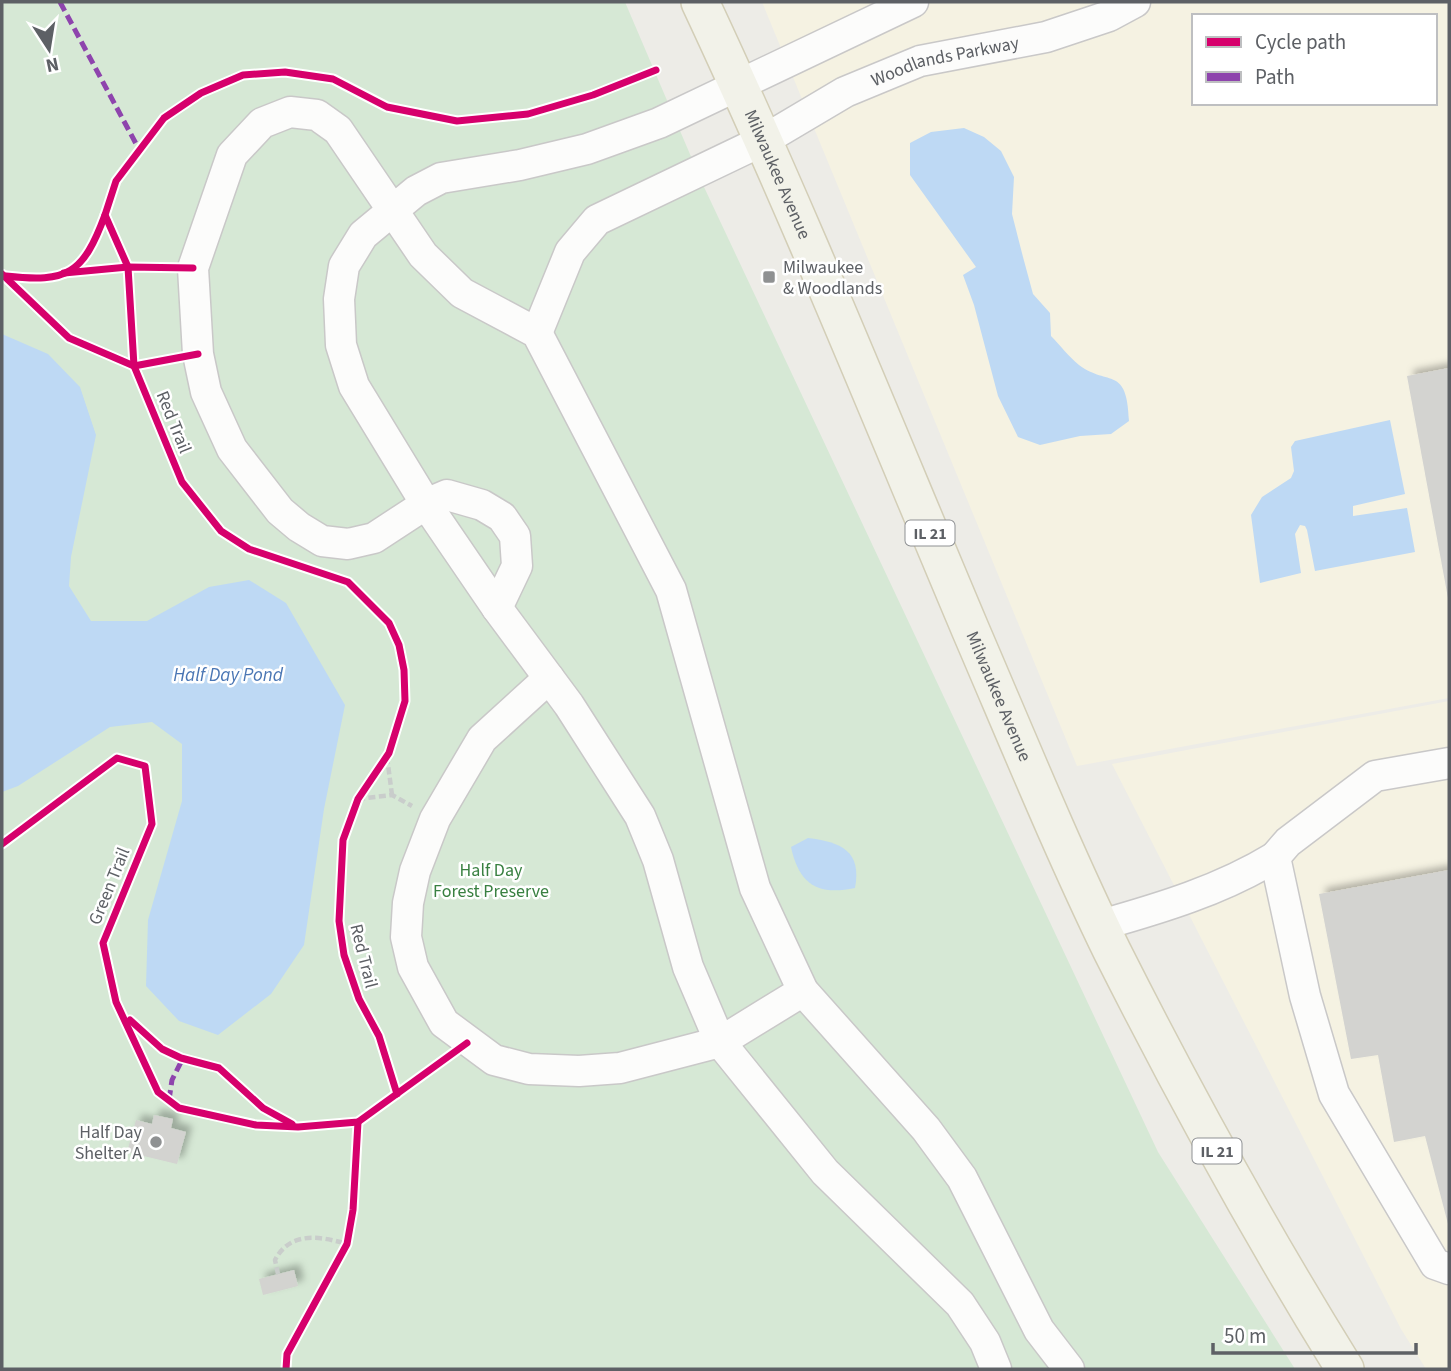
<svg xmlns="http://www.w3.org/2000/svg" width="1451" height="1371" viewBox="0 0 1451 1371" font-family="'Source Sans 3',sans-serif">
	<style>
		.commercial { fill: #f5f2e2; fill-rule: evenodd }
		.green { fill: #d6e8d5 }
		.water { fill: #bed9f4 }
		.building { fill: #d3d3d0; filter: url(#shadow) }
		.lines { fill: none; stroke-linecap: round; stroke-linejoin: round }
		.minor-casing { stroke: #c9c8c8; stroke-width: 33 }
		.major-casing { stroke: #d3ceb7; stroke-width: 40 }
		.path { stroke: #c9cdcb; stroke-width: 4.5; stroke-dasharray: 7 3.5; stroke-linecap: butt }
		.minor { stroke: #fcfcfb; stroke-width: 30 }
		.major { stroke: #f2f2e9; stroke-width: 37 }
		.quiet { stroke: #8e44ad; stroke-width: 5; stroke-dasharray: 10 5; stroke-linecap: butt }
		.cycleway-casing { stroke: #fff; stroke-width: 11 }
		.cycleway { stroke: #d6006c; stroke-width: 7 }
		.poi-dot { fill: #8f9192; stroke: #fff; stroke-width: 2.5 }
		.labels { text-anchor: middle; stroke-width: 5; stroke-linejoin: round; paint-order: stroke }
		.shield { fill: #fff; stroke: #8e9093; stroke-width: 2 }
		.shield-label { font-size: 16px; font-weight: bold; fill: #5d6065 }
		.street-label { font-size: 18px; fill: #5d6065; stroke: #fff }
		.poi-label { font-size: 18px; fill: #5d6065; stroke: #fff; text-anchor: start }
		.park-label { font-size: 18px; fill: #398041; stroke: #fff }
		.water-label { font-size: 19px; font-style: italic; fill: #4a76b4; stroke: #fff }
	</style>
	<defs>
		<filter id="shadow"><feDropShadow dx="6" dy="-6" stdDeviation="3.5" flood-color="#0004"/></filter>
	</defs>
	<rect width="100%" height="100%" fill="#edece7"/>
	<!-- commercial -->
	<g class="commercial">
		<path d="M762 2H1449V698L1077 766ZM1194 16H1435V103H1194Z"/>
		<path d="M1449 701V1369H1426L1401 1329 1112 764Z"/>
	</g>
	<!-- green -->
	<path class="green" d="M2 2H625L704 187 1158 1152 1295 1369H2Z"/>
	<!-- water -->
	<g class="water">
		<path d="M964 128 984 137 1001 151 1014 177 1012 214 1023 257 1033 294 1050 313 1051 336C1060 345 1069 357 1079 365 1109 387 1127 365 1129 421L1111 434 1080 436 1040 445 1018 437 998 396 974 305 963 275 976 267 910 175V143L931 132Z"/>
		<path d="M2 334 48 354 80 387 96 435 71 557 69 586 91 621H147L209 587 249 580 286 603 345 705 324 809 304 945 271 994 218 1035 179 1021 146 986 148 920 182 801V744L152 722 110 727 18 786 2 792Z"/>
		<path d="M1390 420 1405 494 1353 506V516L1407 508 1415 552 1315 571 1307 530 1305 526 1300 525 1295 534 1301 573 1260 583 1251 515 1262 497 1291 478 1294 471 1291 447 1295 441Z"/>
		<path d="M808 838C841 842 862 851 855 888 817 896 799 884 791 847Z"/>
	</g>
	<!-- building -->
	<g class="building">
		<path d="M1449 368V598H1448L1407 376Z"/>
		<path d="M1449 870V1224H1448L1425 1136 1394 1142 1378 1055 1351 1059 1319 894Z"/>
		<path d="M154 1115 173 1119 171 1128 186 1132 177 1164 127 1152 136 1120 152 1124Z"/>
		<path d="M294 1270 298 1286 263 1295 259 1279Z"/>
	</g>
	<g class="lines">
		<!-- minor casing -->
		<g class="minor-casing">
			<g id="minor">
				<path d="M913 2 659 123 587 149 520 165 441 178 416 191 363 235 344 266 339 299 341 345 354 386 426 504 497 608 569 705 640 816 658 860 688 967 720 1042 825 1172 960 1304 985 1342 996 1369"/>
				<path id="s1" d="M537 333 570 252 597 220 764 140 845 92 920 61 1046 37 1109 16 1135 2"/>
				<path d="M497 608 517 566 515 536 502 517 482 505 447 495 426 504 374 538 348 544 322 541 299 527 280 511 232 449 206 392 198 354 193 268 232 155 262 123 290 112 317 115 338 130 423 255 462 293 537 333 671 590 755 888 803 991 926 1129 962 1178 1039 1330 1069 1369"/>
				<path d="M549 678 482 739 435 819 415 871 408 903 406 937 413 967 444 1023 494 1060 529 1069 579 1071 620 1068 720 1042 803 991"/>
				<path d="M1449 763 1375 776 1288 842 1275 857 1305 996 1334 1094 1435 1264 1449 1269"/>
				<path d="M1101 925C1161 908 1221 890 1275 857"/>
			</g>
		</g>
		<!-- major casing -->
		<g class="major-casing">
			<g id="major">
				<path id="s2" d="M700 2C797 209 882 420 971 631 1017 738 1061 846 1112 951 1184 1094 1261 1234 1345 1369"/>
			</g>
		</g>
		<!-- path -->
		<g class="path">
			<path d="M387 757 392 795"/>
			<path d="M358 799 392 795 412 806"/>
			<path d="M278 1274 275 1260C290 1231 320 1236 347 1244"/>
		</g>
		<!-- minor -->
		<use href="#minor" class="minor"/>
		<!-- major -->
		<use href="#major" class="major"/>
		<!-- quiet -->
		<g class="quiet">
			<path d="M60 2 141 153"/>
			<path d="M169 1100 172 1080 183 1058"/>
		</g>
		<!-- cycleway casing -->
		<g class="cycleway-casing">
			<g id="cycleway">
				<path d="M64 273 128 267 193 268"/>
				<path d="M2 274 69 338 134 366 198 354"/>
				<path d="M6 276C68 283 83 274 105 215"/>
				<path d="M2 844 117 758 145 766 152 824 103 943 116 1002 158 1092 179 1108 256 1125 298 1127 358 1122 467 1043"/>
				<path d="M130 1020 162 1049 181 1058 219 1068 263 1108 292 1124"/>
				<path d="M397 1094 379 1036 359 999 344 955 339 921 343 840 358 799 389 753 405 701 404 670 399 645 389 623 348 582 249 549 221 531 182 482 134 366 128 267 105 215 116 181 164 118 201 93 243 75 285 72 333 79 387 107 457 121 528 114 593 95 656 70"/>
				<path d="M286 1369 287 1354 347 1244 353 1210 358 1122"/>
			</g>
		</g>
		<!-- cycleway -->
		<use href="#cycleway" class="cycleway"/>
	</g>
	<!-- markers -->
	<g class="poi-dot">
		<rect x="762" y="270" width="14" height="14" rx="3.5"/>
		<circle cx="156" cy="1142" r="7"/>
	</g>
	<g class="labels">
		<!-- shield labels -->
		<g class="shield">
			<rect x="905.5" y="520.5" width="49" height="25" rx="5"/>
			<rect x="1192.5" y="1138.5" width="49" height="25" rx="5"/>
		</g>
		<g class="shield-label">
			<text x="930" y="539">IL 21</text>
			<text x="1217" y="1157">IL 21</text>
		</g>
		<!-- street labels -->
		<g class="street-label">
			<text dy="6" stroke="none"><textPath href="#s1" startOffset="514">Woodlands Parkway</textPath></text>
			<text dy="6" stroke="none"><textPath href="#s2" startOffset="189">Milwaukee Avenue</textPath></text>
			<text transform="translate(174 422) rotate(68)" y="6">Red Trail</text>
			<text dy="6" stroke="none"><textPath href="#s2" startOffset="756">Milwaukee Avenue</textPath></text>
			<text transform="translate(109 886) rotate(-68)" y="6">Green Trail</text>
			<text transform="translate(364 956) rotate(76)" y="6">Red Trail</text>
		</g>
		<!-- poi labels -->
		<g class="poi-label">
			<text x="783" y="273">Milwaukee<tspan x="783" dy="21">&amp; Woodlands</tspan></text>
			<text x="142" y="1138" text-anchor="end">Half Day<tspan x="142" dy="21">Shelter A</tspan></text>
		</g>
		<!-- park labels -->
		<g class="park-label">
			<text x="491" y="876">Half Day<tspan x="491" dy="21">Forest Preserve</tspan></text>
		</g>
		<!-- water labels -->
		<g class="water-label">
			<text x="228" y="681">Half Day Pond</text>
		</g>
	</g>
	<!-- border -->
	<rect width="1451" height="1371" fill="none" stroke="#5d6065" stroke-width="7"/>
	<!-- legend -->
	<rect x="1192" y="14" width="245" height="91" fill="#ffffff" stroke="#bebfc1" stroke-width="2"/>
	<rect x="1206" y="37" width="35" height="10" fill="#d6006c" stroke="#bebfc1" stroke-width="2"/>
	<text x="1255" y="49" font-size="21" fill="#5d6065">Cycle path</text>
	<rect x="1206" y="72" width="35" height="10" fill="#8e44ad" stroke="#bebfc1" stroke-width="2"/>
	<text x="1255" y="84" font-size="21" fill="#5d6065">Path</text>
	<!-- north arrow -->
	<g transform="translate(49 49) rotate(168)" stroke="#ffffff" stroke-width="5" paint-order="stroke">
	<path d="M0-5L12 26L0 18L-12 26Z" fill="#5d6065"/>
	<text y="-10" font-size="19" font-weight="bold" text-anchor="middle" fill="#5d6065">N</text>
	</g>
	<!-- scale -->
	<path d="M1213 1343v10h203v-10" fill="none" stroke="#5d6065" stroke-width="3.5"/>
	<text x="1224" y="1343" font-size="21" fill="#5d6065" stroke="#ffffff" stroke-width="5" paint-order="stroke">50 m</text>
</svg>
